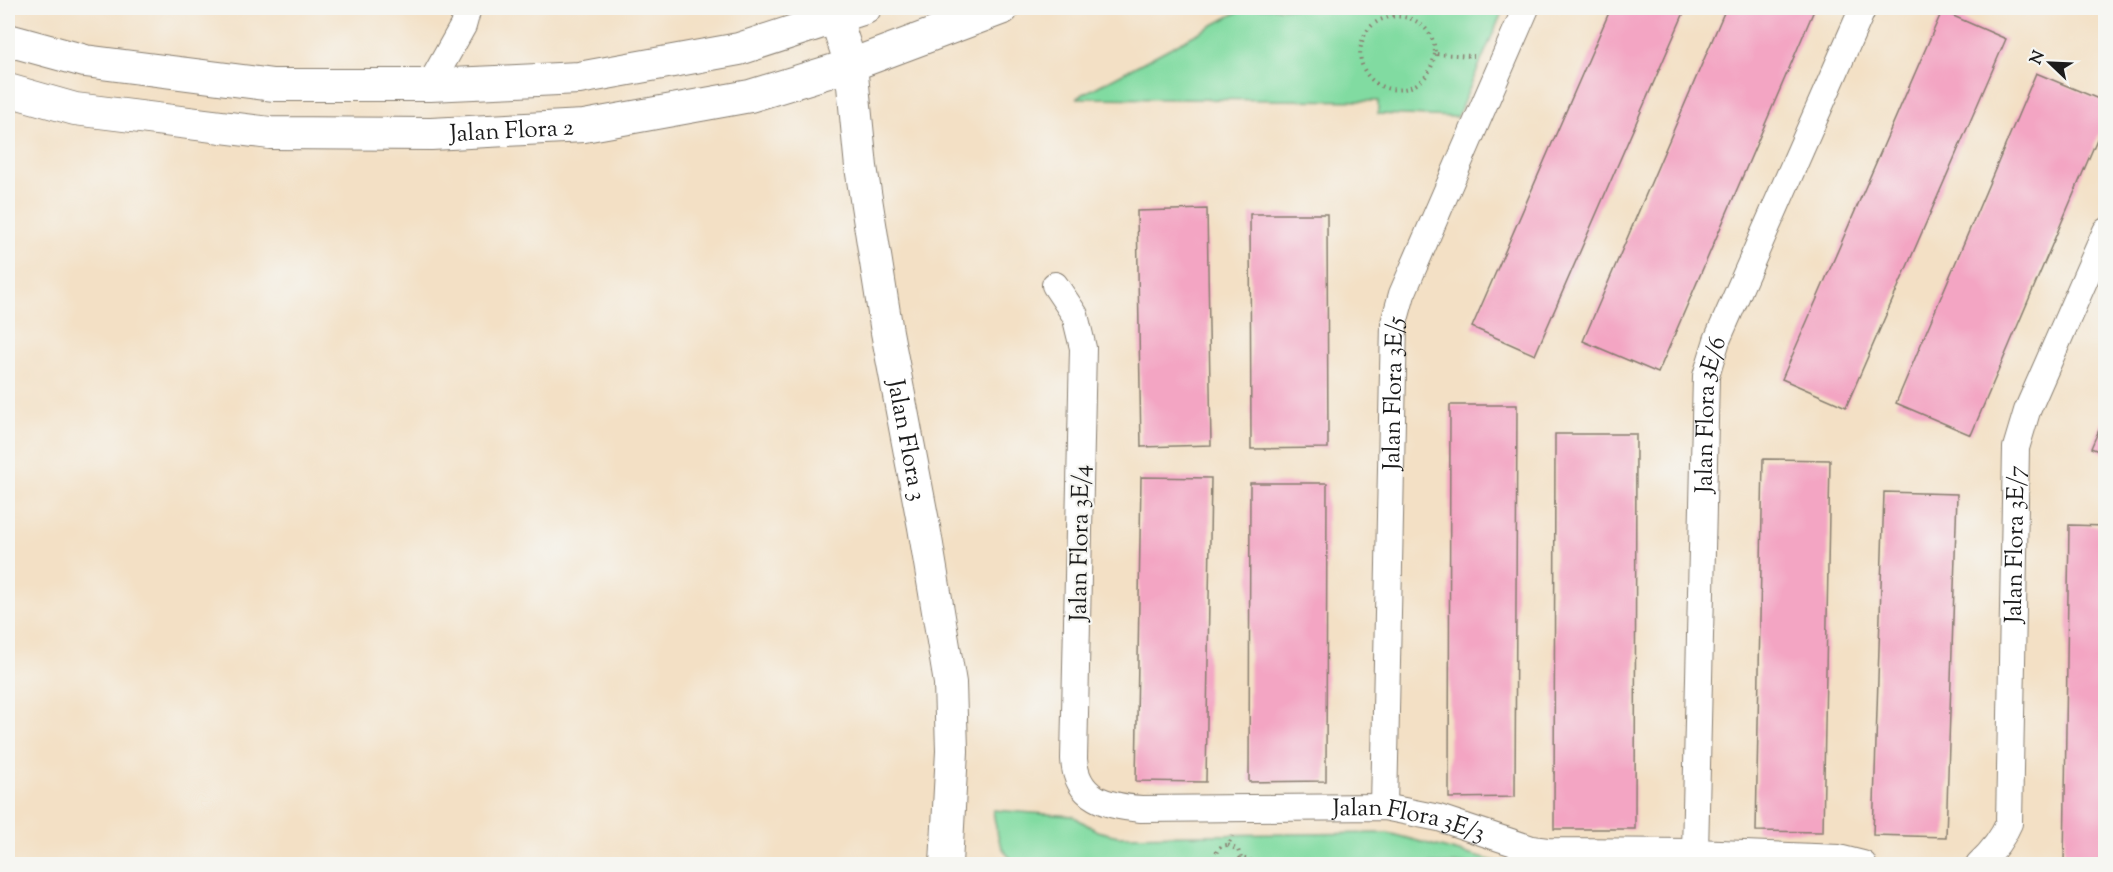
<svg xmlns="http://www.w3.org/2000/svg" width="2113" height="872" viewBox="0 0 2113 872" font-family="'Sorts Mill Goudy',serif">
	<style>
		.green { fill: #81dba1; stroke: #4e7c5e; stroke-width: 1.5 }
		.building { fill: #f3a5c3 }
		.lines { fill: none; stroke-linecap: round; stroke-linejoin: round }
		.minor-casing { stroke: #887e70; stroke-width: 28 }
		.tertiary-casing { stroke: #887e70; stroke-width: 34 }
		.path { stroke: #887e70; stroke-width: 4; stroke-dasharray: 1.5 4.5; stroke-linecap: butt }
		.minor { stroke: #fff; stroke-width: 26 }
		.tertiary { stroke: #fff; stroke-width: 32 }
		.labels { text-anchor: middle; stroke-width: 4.5; stroke-linejoin: round; paint-order: stroke }
		.street-label { font-size: 24px; fill: #1c1c1c; stroke: #f6f6f2 }
	</style>
	<rect width="100%" height="100%" fill="#f6f6f2"/>
	<filter id="ink" filterUnits="userSpaceOnUse"><feTurbulence type="fractalNoise" baseFrequency=".0167" numOctaves="2"/><feDisplacementMap in="SourceGraphic" scale="12" xChannelSelector="R" yChannelSelector="G"/><feConvolveMatrix kernelMatrix="1 2 1 2 8 2 1 2 1" color-interpolation-filters="sRGB"/></filter>
	<filter id="wash" filterUnits="userSpaceOnUse"><feTurbulence type="fractalNoise" baseFrequency=".008" numOctaves="4" result="noise"/><feDisplacementMap in="SourceGraphic" scale="24" xChannelSelector="R" yChannelSelector="G"/><feGaussianBlur stdDeviation="1.35" result="paint"/><feColorMatrix in="noise" values="0 0 0 0 0 0 0 0 0 0 0 0 0 0 0 0 0 1.4 0 .05"/><feComposite in="paint" operator="in"/></filter>
	<g filter="url(#wash)">
		<rect width="100%" height="100%" fill="#f3e0c5"/>
		<!-- green -->
		<g class="green">
			<path d="M1245 8H1504L1457 117 1378 114V101L1076 98Z"/>
			<path d="M993 810 1073 816 1097 831 1118 836 1388 833 1504 864H1018C999 853 996 831 993 810Z"/>
		</g>
		<g id="blocks">
			<!-- building -->
			<g class="building">
				<path d="M1611 8H1686L1535 355 1472 327Z"/>
				<path d="M1726 8H1815L1658 373 1583 341Z"/>
				<path d="M1942 11 2006 39 1846 407 1782 379Z"/>
				<path d="M2036 73 2106 102V118L1971 435 1896 403Z"/>
				<path d="M1207 209 1211 445 1141 447 1137 211Z"/>
				<path d="M1250 214H1327L1328 448 1251 449Z"/>
				<path d="M1450 405H1517L1515 797 1449 798Z"/>
				<path d="M2106 414V454L2091 448Z"/>
				<path d="M1555 434H1636L1635 829H1554Z"/>
				<path d="M1763 459 1830 460 1823 832 1756 831Z"/>
				<path d="M1141 477 1211 478 1206 782 1136 781Z"/>
				<path d="M1250 483H1327L1326 781 1249 782Z"/>
				<path d="M1884 492 1957 494 1946 837 1873 835Z"/>
				<path d="M2069 525 2106 526V864H2064Z"/>
			</g>
		</g>
	</g>
	<g filter="url(#ink)">
		<use href="#blocks" fill-opacity="0" stroke="#887e70" stroke-width="1.5"/>
		<g class="lines">
			<!-- minor casing -->
			<g class="minor-casing">
				<g id="minor">
					<path d="M430 85 463 26 468 8"/>
					<path id="s1" d="M1055 285 1075 315 1083 348 1074 759C1076 799 1107 806 1141 809L1384 807 1439 818 1532 849 1547 851 1695 852 1839 858 1863 864"/>
					<path id="s2" d="M1384 807 1394 323 1402 294 1526 8"/>
					<path id="s3" d="M1695 852 1706 376 1717 340 1863 8"/>
					<path id="s4" d="M1979 864C1992 852 2002 840 2009 823L2016 448 2027 411 2106 231"/>
				</g>
			</g>
			<!-- tertiary casing -->
			<g class="tertiary-casing">
				<g id="tertiary">
					<path id="s5" d="M836 19 851 65 861 167 887 332 924 527 950 683 952 751 946 864"/>
					<path d="M8 40 85 61 273 85H430L579 78 739 49 865 8"/>
					<path id="s6" d="M8 90 75 109 270 133 431 134 584 126 750 96 851 65 1003 8"/>
				</g>
			</g>
			<!-- path -->
			<g class="path">
				<path d="M1435 54C1433 62 1431 70 1426 76 1410 95 1380 94 1366 73 1361 65 1359 56 1361 46 1369 2 1435 9 1435 54L1474 56"/>
				<path d="M1228 845 1238 850 1241 858"/>
				<path d="M1218 864C1213 855 1217 845 1228 845L1232 836"/>
				<path d="M1235 864 1241 858 1267 864"/>
				<path d="M1327 864 1336 862 1343 864"/>
			</g>
			<!-- minor -->
			<use href="#minor" class="minor"/>
			<!-- tertiary -->
			<use href="#tertiary" class="tertiary"/>
		</g>
	</g>
	<g class="labels">
		<!-- street labels -->
		<g class="street-label">
			<text dy="8" stroke="none"><textPath href="#s6" startOffset="508">Jalan Flora 2</textPath></text>
			<text dy="8" stroke="none"><textPath href="#s2" startOffset="414">Jalan Flora 3E/5</textPath></text>
			<text dy="8" stroke="none"><textPath href="#s3" startOffset="438">Jalan Flora 3E/6</textPath></text>
			<text dy="8" stroke="none"><textPath href="#s5" startOffset="428">Jalan Flora 3</textPath></text>
			<text transform="translate(1079 543) rotate(-89)" y="8">Jalan Flora 3E/4</text>
			<text dy="8" stroke="none"><textPath href="#s4" startOffset="330">Jalan Flora 3E/7</textPath></text>
			<text dy="8" stroke="none"><textPath href="#s1" startOffset="844">Jalan Flora 3E/3</textPath></text>
		</g>
	</g>
	<!-- margin -->
	<rect width="2113" height="872" fill="none" stroke="#f6f6f2" stroke-width="30"/>
	<!-- north arrow -->
	<g transform="translate(2050 63) rotate(293)" stroke="#f6f6f2" stroke-width="4.5" paint-order="stroke">
	<path d="M0-4.5L10 22L0 15L-10 22Z" fill="#1c1c1c"/>
	<text y="-9" font-size="16" font-weight="bold" text-anchor="middle" fill="#1c1c1c">N</text>
	</g>
</svg>
